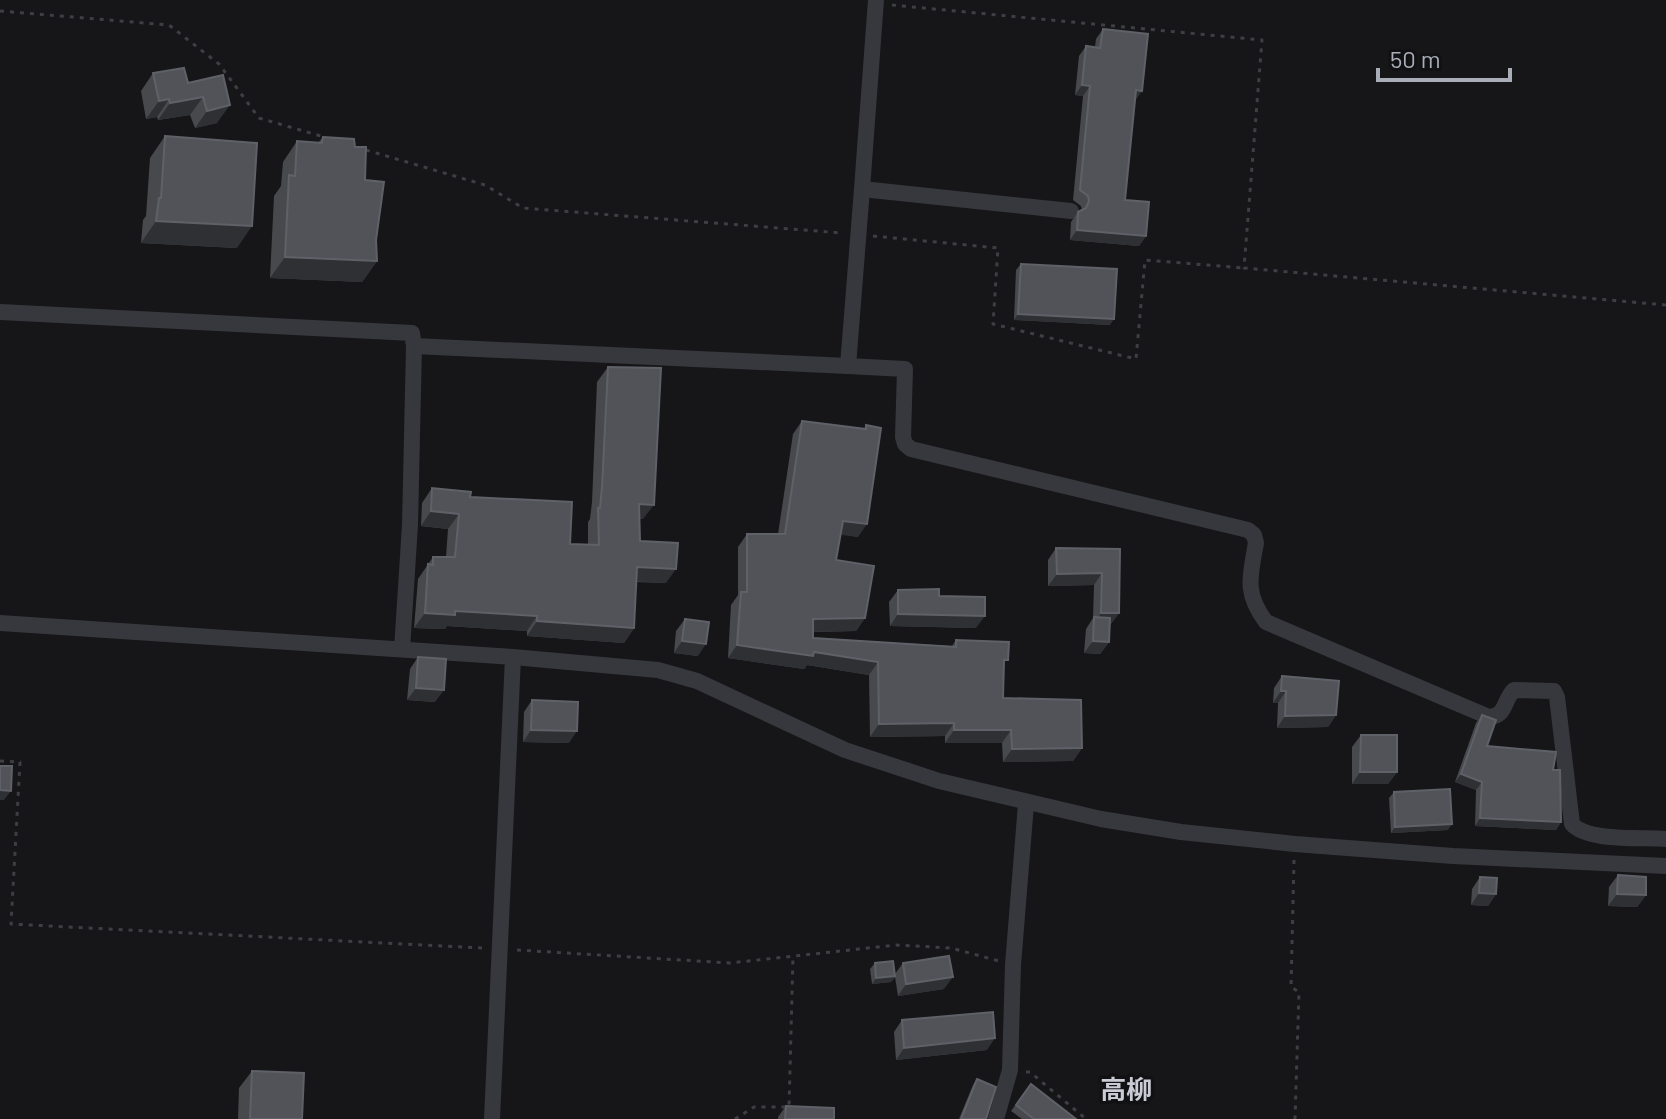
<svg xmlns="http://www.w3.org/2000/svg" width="1666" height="1119" viewBox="0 0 1666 1119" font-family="Barlow,'Noto Sans JP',sans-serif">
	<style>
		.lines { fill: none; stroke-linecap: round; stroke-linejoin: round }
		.path { stroke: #3d3f44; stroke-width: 3; stroke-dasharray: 4 6; stroke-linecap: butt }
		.street { stroke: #37383d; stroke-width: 16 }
		.wall { fill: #47494d }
		.shaded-wall { fill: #2f3033 }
		.building { fill: #525359; stroke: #5f6168; stroke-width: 2 }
		.labels { text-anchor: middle; stroke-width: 7; stroke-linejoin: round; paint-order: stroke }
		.quarter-label { font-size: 26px; font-weight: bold; fill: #c9ccd4; stroke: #111113 }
	</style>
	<rect width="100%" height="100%" fill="#161618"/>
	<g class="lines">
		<!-- path -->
		<g class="path">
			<path d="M892 5 1262 40 1244 268 1666 305"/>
			<path d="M0 11 169 25 219 64 259 118 324 137"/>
			<path d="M366 150 485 185 523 208 842 233"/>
			<path d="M873 236 998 248 993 324 1136 359 1145 260 1244 268"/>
			<path d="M0 761 20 762 11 924 482 948"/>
			<path d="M1294 860 1291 987 1299 992 1295 1119"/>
			<path d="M517 950 730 963 896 945 951 948 999 961"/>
			<path d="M1026 1072H1030L1086 1119"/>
			<path d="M735 1119 754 1107H789L793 956"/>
		</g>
		<!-- street -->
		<g class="street">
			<path d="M876 0 862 189 1071 211"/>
			<path d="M862 189 848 366 905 369 903 437 905 444 911 449 1248 530 1254 535 1256 543C1250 576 1244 593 1266 622L1489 717C1507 716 1503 700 1514 690L1554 691 1557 697 1572 824C1588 842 1642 837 1666 839"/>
			<path d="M0 312 412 333 414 346 848 366"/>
			<path d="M0 623 513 657 658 670 697 681 845 750 939 781 1101 819 1181 832 1295 844 1453 856 1666 866"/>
			<path d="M402 649 410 525 414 346"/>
			<path d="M492 1119 513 657"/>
			<path d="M996 1119 1010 1070 1013 965 1026 804"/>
		</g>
	</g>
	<!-- wall -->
	<g class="wall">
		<path d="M1103 29 1135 101 1125 200 1146 236 1139 246 1070 240 1071 222 1078 212 1082 210 1081 206 1073 200 1083 96 1075 95 1079 56 1086 46 1095 47 1096 39Z"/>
		<path d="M153 73 188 83 223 75 217 123 195 128 190 115 158 120 157 117 146 119 141 91Z"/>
		<path d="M165 136 237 248 141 243 143 220 146 216 150 158Z"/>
		<path d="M323 137 355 147 365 180 376 240 377 261 362 282 270 278 274 196 281 186 283 162 297 141 318 143Z"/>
		<path d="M1021 264 1110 325 1014 320 1016 270Z"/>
		<path d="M608 367 643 519H640V541L666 583 636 582 634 628 624 643 527 636V631L447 626 445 629 414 628 418 579 433 557H446L448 529 421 526 422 503 432 488 470 497 570 544H588V522L590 519 592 502 597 382Z"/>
		<path d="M802 421 864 429 866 425 858 537 841 534 836 560 865 618 856 631 813 632V638L952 646 956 640 1004 666 1003 698 1082 748 1073 761 1003 762 1002 743H945V736L870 737 869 675 807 665 804 669 728 658 731 605 738 595V547L747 534H778L793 434Z"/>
		<path d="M1056 548 1120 549 1119 613 1110 625 1109 642 1100 654 1084 653 1086 629 1093 618 1094 585 1048 586V560Z"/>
		<path d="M898 590 939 596 976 628 890 626 889 602Z"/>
		<path d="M685 619 698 656 674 653 676 631Z"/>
		<path d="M418 657 435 702 407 700 410 669Z"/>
		<path d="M1282 676 1336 715 1328 727 1277 728 1278 703H1273L1274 688Z"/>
		<path d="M532 700 569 743 523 742 524 712Z"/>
		<path d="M1482 715 1487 746 1553 770 1561 822 1556 830 1475 826 1476 790 1455 782 1476 723Z"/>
		<path d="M1361 735 1397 772 1388 784H1352V747Z"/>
		<path d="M1394 792 1448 830 1391 833 1389 798Z"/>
		<path d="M1618 875 1646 895 1637 907 1608 906 1609 887Z"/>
		<path d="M1480 877 1496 894 1488 906 1471 905 1472 889Z"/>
		<path d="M875 963 895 974 903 963 944 989 898 996 895 977 891 982 872 984 870 969Z"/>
		<path d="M902 1020 987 1050 896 1060 894 1032Z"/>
		<path d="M252 1071 302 1119H238L239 1088Z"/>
		<path d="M977 1079 986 1119H959L973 1085Z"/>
		<path d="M1031 1084 1076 1119H1022L1011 1111Z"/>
		<path d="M786 1106 834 1119H778V1117Z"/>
	</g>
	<!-- shaded-wall -->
	<g class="shaded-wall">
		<path d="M1082 85 1090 86 1083 96 1075 95Z"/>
		<path d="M1136 90 1142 91 1135 101Z"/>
		<path d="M203 97 190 115 158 120 170 103Z"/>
		<path d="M169 99 157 117 146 119 159 101Z"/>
		<path d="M230 105 217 123 195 128 207 111Z"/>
		<path d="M156 221 252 226 237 248 141 243Z"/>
		<path d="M1077 230 1146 236 1139 246 1070 240Z"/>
		<path d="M285 257 377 261 362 282 270 278Z"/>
		<path d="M1018 314 1114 319 1110 325 1014 320Z"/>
		<path d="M639 504 654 505 643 519 629 518Z"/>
		<path d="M431 511 459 514 448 529 421 526Z"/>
		<path d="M843 521 867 524 858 537 834 534Z"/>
		<path d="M637 567 676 569 666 583 627 581Z"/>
		<path d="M1102 573 1094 585 1048 586 1057 574Z"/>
		<path d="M455 611 537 616 527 631 447 626 445 629 414 628 425 613Z"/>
		<path d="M1101 613H1119L1110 625H1093Z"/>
		<path d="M898 614 985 616 976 628 890 626Z"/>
		<path d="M865 618 856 631 804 632 813 619Z"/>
		<path d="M537 621 634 628 624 643 527 636Z"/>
		<path d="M682 641 706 644 698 656 674 653Z"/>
		<path d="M1093 641 1109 642 1100 654 1084 653Z"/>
		<path d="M737 645 814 652 878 662 869 675 807 665 804 669 728 658Z"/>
		<path d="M416 688 444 690 435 702 407 700Z"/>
		<path d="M1281 691H1286L1278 703H1273Z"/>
		<path d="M1336 715 1328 727 1277 728 1285 716Z"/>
		<path d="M954 723 945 736 870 737 879 724Z"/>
		<path d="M531 730 577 731 569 743 523 742Z"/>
		<path d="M954 730H1011L1002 743H945Z"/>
		<path d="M1082 748 1073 761 1003 762 1012 749Z"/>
		<path d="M1360 772H1397L1388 784H1352Z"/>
		<path d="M1461 774 1482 782 1476 790 1455 782Z"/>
		<path d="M0 790 11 791 4 800H0Z"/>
		<path d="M1480 818 1561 822 1556 830 1475 826Z"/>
		<path d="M1452 824 1448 830 1391 833 1395 827Z"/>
		<path d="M1479 893 1496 894 1488 906 1471 905Z"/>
		<path d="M1617 894 1646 895 1637 907 1608 906Z"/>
		<path d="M895 976 891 982 872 984 876 978Z"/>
		<path d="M953 977 944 989 898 996 906 984Z"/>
		<path d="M995 1038 987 1050 896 1060 904 1048Z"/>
	</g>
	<!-- building -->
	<g class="building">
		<path d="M1103 29 1148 34 1142 91 1136 90 1125 200 1149 202 1146 236 1077 230 1078 212 1086 208 1089 201 1088 196 1080 190 1090 86 1082 85 1086 46 1100 48Z"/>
		<path d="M184 68 188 83 223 75 230 105 207 111 203 97 170 103 169 99 159 101 153 73Z"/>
		<path d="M165 136 257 143 252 226 156 221 159 198H161Z"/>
		<path d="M323 137 354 139 355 147H366L365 180 384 182 376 240 377 261 285 257 289 175 295 176 297 141 322 143Z"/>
		<path d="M1021 264 1117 269 1114 319 1018 314Z"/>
		<path d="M608 367 661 368 654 505 639 504 640 541 678 543 676 569 637 567 634 628 537 621V616L455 611V615L425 613 428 564 433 565V557H455L459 514 431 511 432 488 471 492 470 497 572 502 570 544 599 545 598 508H600L602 487Z"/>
		<path d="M802 421 866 429V425L881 428 867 524 843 521 836 560 874 566 865 618 813 619V638L956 647V640L1009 642 1008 660H1004L1003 698 1081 700 1082 748 1012 749 1011 730H954V723L879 724 878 662 814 652 813 656 737 645 741 592H747V534H785Z"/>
		<path d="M1056 548 1120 549 1119 613H1101L1102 573 1057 574Z"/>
		<path d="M939 589V596L985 597V616L898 614V590Z"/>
		<path d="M1094 617 1110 618 1109 642 1093 641Z"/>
		<path d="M685 619 709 622 706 644 682 641Z"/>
		<path d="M418 657 446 659 444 690 416 688Z"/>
		<path d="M1282 676 1339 681 1336 715 1285 716 1286 691H1281Z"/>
		<path d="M532 700 578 702 577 731 531 730Z"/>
		<path d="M1482 715 1496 720 1487 746 1556 752 1553 770H1560L1561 822 1480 818 1482 782 1461 774Z"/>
		<path d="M1361 735H1397V772H1360Z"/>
		<path d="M0 766H12L11 791 0 790Z"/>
		<path d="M1450 789 1452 824 1395 827 1394 792Z"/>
		<path d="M1618 875 1646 877V895L1617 894Z"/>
		<path d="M1480 877 1497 878 1496 894 1479 893Z"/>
		<path d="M949 956 953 977 906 984 903 963Z"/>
		<path d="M893 961 895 976 876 978 875 963Z"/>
		<path d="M993 1012 995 1038 904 1048 902 1020Z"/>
		<path d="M252 1071 304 1073 302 1119H250Z"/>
		<path d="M977 1079 996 1087 986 1119H961Z"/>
		<path d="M1031 1084 1076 1119H1034L1016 1105Z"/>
		<path d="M786 1106 834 1108V1119H785Z"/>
	</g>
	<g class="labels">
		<!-- quarter labels -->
		<g class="quarter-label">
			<text x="1126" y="1099">高柳</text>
		</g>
	</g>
	<!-- scale -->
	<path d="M1378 68v12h132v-12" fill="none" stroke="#a8adb8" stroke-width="4"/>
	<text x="1390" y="68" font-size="24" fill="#a8adb8" stroke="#111113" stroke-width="6" paint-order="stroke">50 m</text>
</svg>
